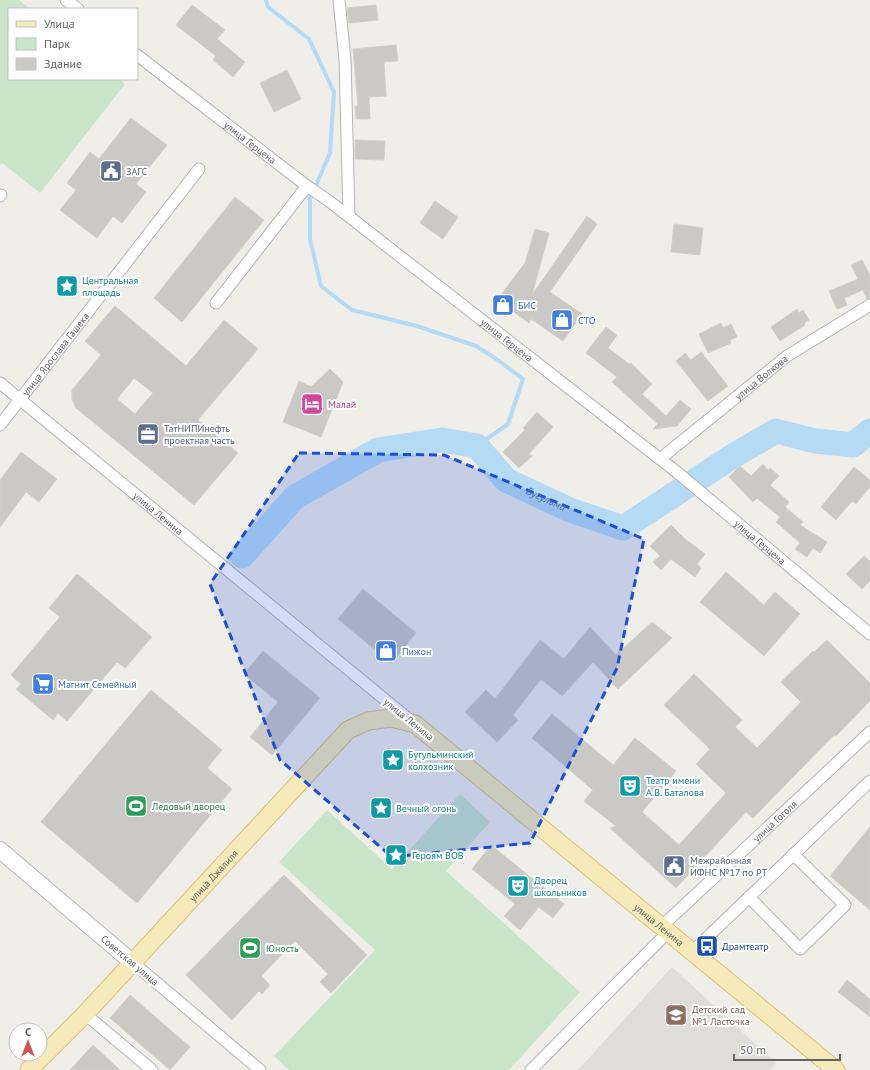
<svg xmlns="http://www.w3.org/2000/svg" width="870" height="1070" viewBox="0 0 870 1070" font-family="'PT Sans',sans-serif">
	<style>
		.education { fill: #dfddd7 }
		.green { fill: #cae4c9 }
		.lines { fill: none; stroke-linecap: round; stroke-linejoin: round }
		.stream { stroke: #b4daf4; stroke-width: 4 }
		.river { stroke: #b4daf4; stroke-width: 25 }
		.building { fill: #cbc9c5; stroke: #d4d0c8; fill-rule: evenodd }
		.street-casing { stroke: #b4b5b9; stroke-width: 13 }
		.secondary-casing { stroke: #b5b7bb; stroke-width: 18 }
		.primary-casing { stroke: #e0bf72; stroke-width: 19 }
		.street { stroke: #fff; stroke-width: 11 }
		.secondary { stroke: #fff; stroke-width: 16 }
		.primary { stroke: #f5eab9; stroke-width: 17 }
		.marked { fill: #1d4ed8; fill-opacity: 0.2; stroke: #1d4ed8; stroke-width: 3; stroke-dasharray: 8 5; stroke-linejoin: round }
		.labels { text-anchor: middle; stroke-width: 4; stroke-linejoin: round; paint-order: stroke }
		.street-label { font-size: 10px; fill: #606367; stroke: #fff }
		.service-label { font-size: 10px; fill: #4e5e75; stroke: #fff; text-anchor: start }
		.culture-label { font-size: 10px; fill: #0d838f; stroke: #fff; text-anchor: start }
		.shop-label { font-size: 10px; fill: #366cbe; stroke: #fff; text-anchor: start }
		.hotel-label { font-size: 10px; fill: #b23c85; stroke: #fff; text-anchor: start }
		.leisure-label { font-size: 10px; fill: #27864d; stroke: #fff; text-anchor: start }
		.transit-label { font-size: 10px; fill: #164399; stroke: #fff; text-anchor: start }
		.education-label { font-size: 10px; fill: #785e54; stroke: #fff; text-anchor: start }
		.water-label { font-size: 11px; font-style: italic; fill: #4e769d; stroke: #fff }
	</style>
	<rect width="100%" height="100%" fill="#f0eee9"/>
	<!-- education -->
	<path class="education" d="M672 967 776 1063 770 1070H578Z"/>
	<!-- green -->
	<g class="green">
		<path d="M0 0H19L30 9H9V79H119L125 84 40 193 2 163 0 165Z"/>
		<path d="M460 794 490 822 446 871 580 992 509 1070H289L274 1056 375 950 279 862 327 810 392 869Z"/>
	</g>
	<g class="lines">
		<!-- stream -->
		<path class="stream" d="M266 0 268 7 309 39 334 92 330 153 310 199V239L321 286 352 310 417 326 476 346 495 358 523 379 508 424 477 446"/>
		<!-- river -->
		<path class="river" id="s1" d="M242 556 295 497 378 450 442 440 477 446 506 480 570 510 623 528 733 456 776 431 815 441 853 445 870 431"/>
	</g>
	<!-- building -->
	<g class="building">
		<path d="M192 5 225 30 217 39 245 62 233 77 213 60 216 56 176 25Z"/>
		<path d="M376 5 378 20 349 23 347 8Z"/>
		<path d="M396 45 398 61 384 62 386 96 369 97 370 119H356L355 106H358L353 49Z"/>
		<path d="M287 70 301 99 274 112 260 83Z"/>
		<path d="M131 118 167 145 136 184 146 192 122 223 113 216 97 238 60 210 76 190 67 183 90 152 99 159Z"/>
		<path d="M355 140 385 141 384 160 355 159Z"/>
		<path d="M235 197 264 220 182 322 154 298Z"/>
		<path d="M435 201 458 217 443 239 420 223Z"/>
		<path d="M587 216 597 224 550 292 582 314 563 341 531 319 529 323 497 300 525 263 535 229 549 233 532 295Z"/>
		<path d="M674 224 703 228 700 255 671 252Z"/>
		<path d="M862 260 870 275V298L867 299 863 290 844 298 847 305 837 309 829 291 858 279 851 265Z"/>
		<path d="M115 306 186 366 224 320 258 349 198 420 238 453 194 505 76 408 72 399V390L101 355 85 341ZM134 378 153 393 135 414 117 399Z"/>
		<path d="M797 309 799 313 803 310 809 320 804 323 805 325 780 341 771 327Z"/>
		<path d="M721 323 723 328 731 324 737 337 730 340 731 343 708 353 699 334Z"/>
		<path d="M606 327 617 335 608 348 629 364 631 363 652 384 642 394 666 416 680 400 691 409 677 426 653 429 658 424 612 382 617 377 586 353Z"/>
		<path d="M701 352 728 386 708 401 676 361 685 353 691 360Z"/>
		<path d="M330 369 343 382 321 437 283 422 299 381 311 387Z"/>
		<path d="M537 412 553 427 529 454 532 456 519 468 503 452 525 430 523 428Z"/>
		<path d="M21 452 57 479 39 502 26 492 0 527V480Z"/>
		<path d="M763 464 768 470 770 468 779 476 770 485 789 502 785 507 803 522 800 525 827 542 820 553 813 548 807 557 795 549 800 543 776 522 780 517 757 498 753 502 729 477 740 466 751 476Z"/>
		<path d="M854 467 870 480V487L856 504 852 501 836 520 821 507Z"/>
		<path d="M671 525 685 539 705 554 697 564 701 568 695 577 671 559 661 570 653 562 660 556 650 546Z"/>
		<path d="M864 556 870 561V581L862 589 846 574Z"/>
		<path d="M726 572 764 605 775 592 800 614 764 656 700 602Z"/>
		<path d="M77 574 152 637 125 668 117 662 67 721 58 713 53 720 16 689 21 684 11 675 60 617 49 608Z"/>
		<path d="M363 589 416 633 391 663 338 619Z"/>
		<path d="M652 622 672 638 618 689 593 662 562 696 541 679 513 715 518 720 497 742 465 712 486 690 495 699 540 640 564 659 590 627 616 655Z"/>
		<path d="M827 640 870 683V701L836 736 834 735 753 818 746 812 676 888 610 828 616 826 584 801 593 790 532 738 552 714 613 765 635 738 676 771 642 812 679 845 726 793 696 764 710 749 664 705 694 674 742 720 735 727 757 748 801 702 781 682 813 651 814 652Z"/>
		<path d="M263 651 320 698 272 755 250 737 278 702 244 674Z"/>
		<path d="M151 690 222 750 207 768 232 789 137 903 41 822Z"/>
		<path d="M870 827V910L830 876Z"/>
		<path d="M491 845 564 904 553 918 539 907 520 930 504 916 515 904 472 869Z"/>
		<path d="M284 875 367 955 331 993 320 982 328 974 295 941 261 976 270 985 262 994 259 991 232 1020 186 975Z"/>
		<path d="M847 980 870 999V1017L838 992Z"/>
		<path d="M130 995 190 1047 170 1070 110 1018Z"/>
		<path d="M93 1045 120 1070H70Z"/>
	</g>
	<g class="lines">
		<!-- street casing -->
		<g class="street-casing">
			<g id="street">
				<path d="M66 0 78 9"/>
				<path d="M339 0 345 59 349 216"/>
				<path id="s2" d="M137 55 307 186 329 201 678 473 870 634"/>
				<path d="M0 196 1 195"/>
				<path d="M216 303 307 186"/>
				<path id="s3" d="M0 383 411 721"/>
				<path id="s4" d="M0 425 199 169"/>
				<path id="s5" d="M660 459 787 356 870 305"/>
				<path d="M749 897 800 949 845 905 793 854"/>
				<path id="s6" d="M662 926 870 732"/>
				<path d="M692 952 870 781"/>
				<path d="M132 962 260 1070"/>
				<path d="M85 1014 152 1070"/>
				<path d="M531 1070 668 932"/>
			</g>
		</g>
		<!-- secondary casing -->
		<g class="secondary-casing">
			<path id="secondary" d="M0 850 132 962"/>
		</g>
		<!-- primary casing -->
		<g class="primary-casing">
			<g id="primary">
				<path id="s7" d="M29 1070 85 1014 348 730 368 721 391 718 415 724 836 1070"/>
			</g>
		</g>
		<!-- street -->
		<use href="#street" class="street"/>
		<!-- secondary -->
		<use href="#secondary" class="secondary"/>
		<!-- primary -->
		<use href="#primary" class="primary"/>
	</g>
	<!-- marked area -->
	<path class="marked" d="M299 453 444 455 644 539 617 668 530 843 392 857 280 760 210 584Z"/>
	<!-- icons -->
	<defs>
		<g id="civic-square" transform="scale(1.15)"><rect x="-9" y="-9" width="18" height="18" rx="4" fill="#5c6f8a" stroke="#fff"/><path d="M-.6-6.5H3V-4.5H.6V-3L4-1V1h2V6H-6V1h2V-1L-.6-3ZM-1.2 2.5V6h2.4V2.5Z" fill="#fff"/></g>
		<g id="sight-square" transform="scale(1.15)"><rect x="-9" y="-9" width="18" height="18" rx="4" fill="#0f9aa8" stroke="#fff"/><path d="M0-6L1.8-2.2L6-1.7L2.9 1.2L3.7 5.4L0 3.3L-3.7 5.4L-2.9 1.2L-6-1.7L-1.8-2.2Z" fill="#fff"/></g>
		<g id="shop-square" transform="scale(1.15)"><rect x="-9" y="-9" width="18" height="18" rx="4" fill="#3f7fe0" stroke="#fff"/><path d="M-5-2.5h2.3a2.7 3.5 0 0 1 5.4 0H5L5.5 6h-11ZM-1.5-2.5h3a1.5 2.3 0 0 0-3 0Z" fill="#fff"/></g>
		<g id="hotel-square" transform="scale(1.15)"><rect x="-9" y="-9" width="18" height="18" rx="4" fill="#d1479c" stroke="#fff"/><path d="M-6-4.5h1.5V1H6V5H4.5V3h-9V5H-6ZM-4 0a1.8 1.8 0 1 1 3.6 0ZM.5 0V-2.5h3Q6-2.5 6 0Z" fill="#fff"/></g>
		<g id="office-square" transform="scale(1.15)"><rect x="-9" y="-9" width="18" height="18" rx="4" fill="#5c6f8a" stroke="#fff"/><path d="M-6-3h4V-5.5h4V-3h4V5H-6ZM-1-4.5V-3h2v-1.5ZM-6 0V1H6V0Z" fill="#fff"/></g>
		<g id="supermarket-square" transform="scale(1.15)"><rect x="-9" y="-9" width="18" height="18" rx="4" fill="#3f7fe0" stroke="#fff"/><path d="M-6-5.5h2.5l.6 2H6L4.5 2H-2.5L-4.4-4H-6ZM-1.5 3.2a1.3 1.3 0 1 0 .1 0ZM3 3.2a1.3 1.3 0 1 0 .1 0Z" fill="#fff"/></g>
		<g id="theatre-square" transform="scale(1.15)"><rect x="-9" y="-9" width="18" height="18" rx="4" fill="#0f9aa8" stroke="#fff"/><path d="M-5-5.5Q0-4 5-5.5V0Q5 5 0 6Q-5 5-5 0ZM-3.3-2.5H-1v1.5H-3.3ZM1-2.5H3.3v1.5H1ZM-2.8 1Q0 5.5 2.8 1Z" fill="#fff"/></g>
		<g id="stadium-square" transform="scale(1.15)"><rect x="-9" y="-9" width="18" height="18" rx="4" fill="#2e9e5b" stroke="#fff"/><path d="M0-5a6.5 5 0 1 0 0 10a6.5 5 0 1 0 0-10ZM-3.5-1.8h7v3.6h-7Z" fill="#fff"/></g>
		<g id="bus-square" transform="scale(1.15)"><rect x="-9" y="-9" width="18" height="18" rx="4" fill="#1a4fb4" stroke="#fff"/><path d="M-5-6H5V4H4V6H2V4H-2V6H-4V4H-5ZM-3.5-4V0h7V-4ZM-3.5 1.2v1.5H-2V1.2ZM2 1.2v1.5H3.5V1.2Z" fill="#fff"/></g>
		<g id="school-square" transform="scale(1.15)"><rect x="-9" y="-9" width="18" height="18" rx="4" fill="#8d6e63" stroke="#fff"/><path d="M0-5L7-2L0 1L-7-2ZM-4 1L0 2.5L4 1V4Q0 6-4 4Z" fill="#fff"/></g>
	</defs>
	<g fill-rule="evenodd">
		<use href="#civic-square" x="111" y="171"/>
		<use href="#sight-square" x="67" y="286"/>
		<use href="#shop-square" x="503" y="305"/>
		<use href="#shop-square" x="562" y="320"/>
		<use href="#hotel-square" x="312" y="404"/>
		<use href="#office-square" x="148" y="434"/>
		<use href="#shop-square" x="386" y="651"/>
		<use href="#supermarket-square" x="43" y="684"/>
		<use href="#sight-square" x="393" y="760"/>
		<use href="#theatre-square" x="630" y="786"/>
		<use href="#stadium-square" x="136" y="806"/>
		<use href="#sight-square" x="381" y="808"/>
		<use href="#sight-square" x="396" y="855"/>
		<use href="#civic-square" x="674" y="866"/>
		<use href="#theatre-square" x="518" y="886"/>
		<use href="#bus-square" x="707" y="946"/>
		<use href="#stadium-square" x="250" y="948"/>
		<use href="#school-square" x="676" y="1015"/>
	</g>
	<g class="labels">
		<!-- street labels -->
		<g class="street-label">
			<text dy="4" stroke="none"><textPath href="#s2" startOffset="143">улица Герцена</textPath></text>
			<text dy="4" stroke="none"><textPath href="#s2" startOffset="467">улица Герцена</textPath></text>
			<text dy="4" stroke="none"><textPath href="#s4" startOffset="90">улица Ярослава Гашека</textPath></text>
			<text dy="4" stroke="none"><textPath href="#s5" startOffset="130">улица Волкова</textPath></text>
			<text dy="4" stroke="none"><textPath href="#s3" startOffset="205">улица Ленина</textPath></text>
			<text dy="4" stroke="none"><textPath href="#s2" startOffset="791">улица Герцена</textPath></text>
			<text transform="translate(409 719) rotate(39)" y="4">улица Ленина</text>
			<text dy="4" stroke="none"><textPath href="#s6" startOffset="154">улица Гоголя</textPath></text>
			<text dy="4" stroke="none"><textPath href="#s7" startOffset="268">улица Джалиля</textPath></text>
			<text dy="4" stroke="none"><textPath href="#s7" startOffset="852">улица Ленина</textPath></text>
			<text transform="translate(130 960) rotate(40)" y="4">Советская улица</text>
		</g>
		<!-- service labels -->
		<g class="service-label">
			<text x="126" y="175">ЗАГС</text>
			<text x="164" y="432">ТатНИПИнефть<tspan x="164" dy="12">проектная часть</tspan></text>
			<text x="690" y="864">Межрайонная<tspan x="690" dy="12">ИФНС №17 по РТ</tspan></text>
		</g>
		<!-- culture labels -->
		<g class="culture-label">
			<text x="82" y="284">Центральная<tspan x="82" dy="12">площадь</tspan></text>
			<text x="408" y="758">Бугульминский<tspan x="408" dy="12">колхозник</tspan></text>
			<text x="646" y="784">Театр имени<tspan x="646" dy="12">А.В. Баталова</tspan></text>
			<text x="396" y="812">Вечный огонь</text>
			<text x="412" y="859">Героям ВОВ</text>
			<text x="534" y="884">Дворец<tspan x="534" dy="12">школьников</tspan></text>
		</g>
		<!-- shop labels -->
		<g class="shop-label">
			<text x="518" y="309">БИС</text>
			<text x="578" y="324">СТО</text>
			<text x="402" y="655">Пижон</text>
			<text x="58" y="688">Магнит Семейный</text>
		</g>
		<!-- hotel labels -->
		<g class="hotel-label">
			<text x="328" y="408">Малай</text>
		</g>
		<!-- leisure labels -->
		<g class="leisure-label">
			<text x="152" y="810">Ледовый дворец</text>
			<text x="266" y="952">Юность</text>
		</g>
		<!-- transit labels -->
		<g class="transit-label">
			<text x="722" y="950">Драмтеатр</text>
		</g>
		<!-- education labels -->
		<g class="education-label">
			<text x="692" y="1013">Детский сад<tspan x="692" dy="12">№1 Ласточка</tspan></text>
		</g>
		<!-- water labels -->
		<g class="water-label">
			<text dy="4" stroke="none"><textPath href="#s1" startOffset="364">Бугульма</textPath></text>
		</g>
	</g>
	<!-- legend -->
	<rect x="8" y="8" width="130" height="72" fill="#ffffff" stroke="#bfc1c2"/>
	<rect x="16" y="21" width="20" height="6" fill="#f5eab9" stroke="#bfc1c2"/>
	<text x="44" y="28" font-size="12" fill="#606367">Улица</text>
	<rect x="16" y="38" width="20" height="12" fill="#cae4c9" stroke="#bfc1c2"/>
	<text x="44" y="48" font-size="12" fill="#606367">Парк</text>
	<rect x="16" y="58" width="20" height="12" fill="#cbc9c5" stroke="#bfc1c2"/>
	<text x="44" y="68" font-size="12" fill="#606367">Здание</text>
	<!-- north arrow -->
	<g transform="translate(28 1042)"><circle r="19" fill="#ffffff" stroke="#bfc1c2"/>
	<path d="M0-3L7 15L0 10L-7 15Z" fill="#d3544b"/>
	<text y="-6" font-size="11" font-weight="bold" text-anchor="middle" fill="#606367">С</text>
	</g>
	<!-- scale -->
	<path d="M734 1054v6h106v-6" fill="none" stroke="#606367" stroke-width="2"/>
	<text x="740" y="1054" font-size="12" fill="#606367" stroke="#ffffff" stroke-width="3" paint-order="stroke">50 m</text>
</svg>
